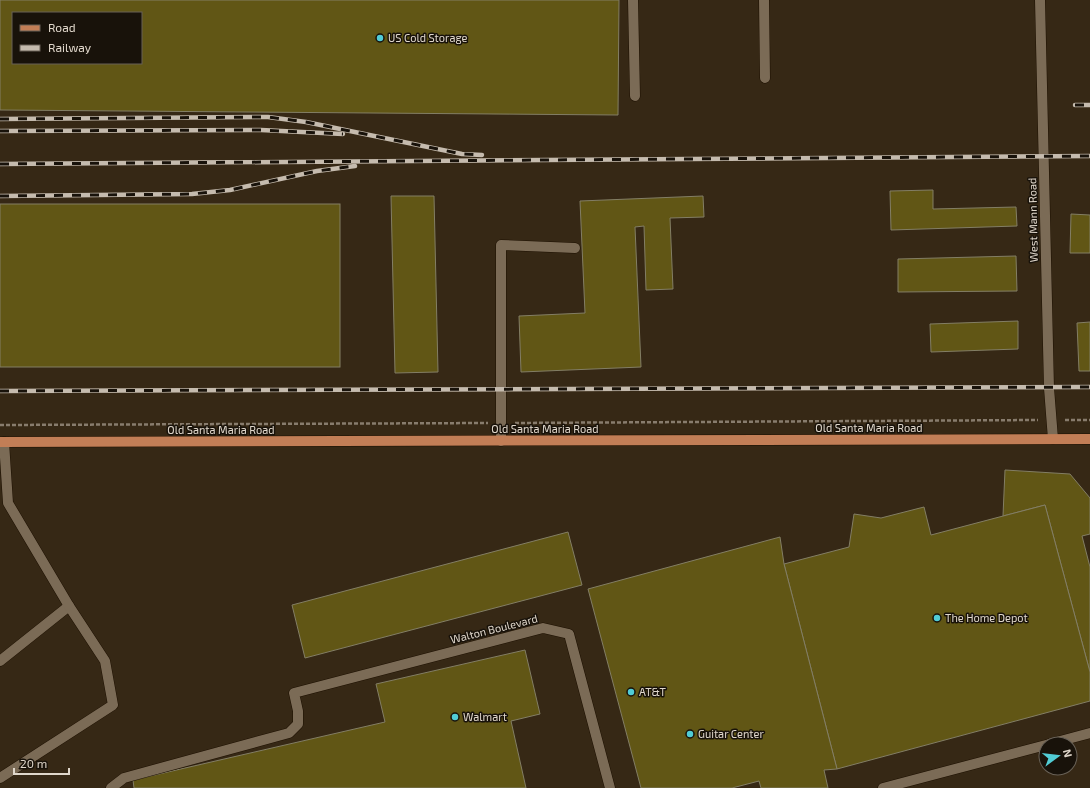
<svg xmlns="http://www.w3.org/2000/svg" width="1090" height="788" viewBox="0 0 1090 788" font-family="'Exo 2',sans-serif">
	<style>
		.building { fill: #615615; stroke: #837e65; fill-rule: evenodd }
		.lines { fill: none; stroke-linecap: round; stroke-linejoin: round }
		.minor-casing { stroke: #1d1001; stroke-width: 11 }
		.major-casing { stroke: #1d1001; stroke-width: 11 }
		.path { stroke: #887c6d; stroke-width: 2.5; stroke-dasharray: 4 2; stroke-linecap: butt }
		.minor { stroke: #7b6b56; stroke-width: 10 }
		.major { stroke: #c27e56; stroke-width: 10 }
		.rail-casing { stroke: #c5bbae; stroke-width: 4.5 }
		.rail { stroke: #18120a; stroke-width: 3; stroke-dasharray: 9; stroke-linecap: butt }
		.poi-dot { fill: #51ccd5; stroke: #18120a; stroke-width: 1.5 }
		.labels { text-anchor: middle; stroke-width: 3; stroke-linejoin: round; paint-order: stroke }
		.poi-label { font-size: 11px; fill: #e0d7cb; stroke: #18120a; text-anchor: start }
		.street-label { font-size: 11px; fill: #e0d7cb; stroke: #18120a }
	</style>
	<rect width="100%" height="100%" fill="#362815"/>
	<!-- building -->
	<g class="building">
		<path d="M0 0H619L618 115 0 110ZM13 13H141V63H13Z"/>
		<path d="M933 190V209L1016 207 1017 226 891 230 890 191Z"/>
		<path d="M391 196H434L438 372 395 373Z"/>
		<path d="M703 196 704 217 670 218 673 289 646 290 644 226 635 227 641 367 521 372 519 316 585 313 580 201Z"/>
		<rect x="0" y="204" width="340" height="163"/>
		<path d="M1071 214 1090 215V253H1070Z"/>
		<path d="M1016 256 1017 291 898 292V259Z"/>
		<path d="M1018 321V349L931 352 930 324Z"/>
		<path d="M1090 322V371H1079L1077 323Z"/>
		<path d="M1005 470 1070 474 1090 498V534L1082 536 1090 567V672L1045 505 1003 516Z"/>
		<path d="M1045 505 1090 672V701L837 769 784 564 849 547 854 514 881 518 924 507 931 535Z"/>
		<path d="M568 532 582 585 305 658 292 605Z"/>
		<path d="M780 537 784 564 837 769 824 770 828 788H761L759 781 732 788H641L588 589Z"/>
		<path d="M525 650 540 714 511 721 526 788H134L133 780 385 722 376 684Z"/>
	</g>
	<g class="lines">
		<!-- minor casing -->
		<g class="minor-casing">
			<g id="minor">
				<path d="M633 0 635 96"/>
				<path d="M764 0 765 78"/>
				<path d="M1040 0 1049 388 1053 439"/>
				<path d="M501 441V245L575 248"/>
				<path d="M0 661 69 606"/>
				<path d="M1049 744 1090 733"/>
				<path d="M0 778 113 705 105 661 69 606 8 503 4 442"/>
				<path d="M111 788 124 778 289 733 298 724V711L294 693 543 628 569 634 610 788"/>
				<path d="M883 788 1046 745"/>
			</g>
		</g>
		<!-- major casing -->
		<g class="major-casing">
			<path id="major" d="M0 442 1090 439"/>
		</g>
		<!-- path -->
		<g class="path">
			<path d="M1065 420H1090"/>
			<path d="M515 423 1038 420"/>
			<path d="M0 425 488 423"/>
		</g>
		<!-- minor -->
		<use href="#minor" class="minor"/>
		<!-- major -->
		<use href="#major" class="major"/>
		<!-- rail casing -->
		<g class="rail-casing">
			<g id="rail">
				<path d="M1075 105H1090"/>
				<path d="M0 119 268 117 306 122 462 154 482 155"/>
				<path d="M0 131 261 130 343 134"/>
				<path d="M0 164 1090 156"/>
				<path d="M0 196 192 194 230 190 317 171 355 166"/>
				<path d="M0 391 1090 387"/>
			</g>
		</g>
		<!-- rail -->
		<use href="#rail" class="rail"/>
	</g>
	<!-- markers -->
	<g class="poi-dot">
		<circle cx="380" cy="38" r="4"/>
		<circle cx="937" cy="618" r="4"/>
		<circle cx="631" cy="692" r="4"/>
		<circle cx="455" cy="717" r="4"/>
		<circle cx="690" cy="734" r="4"/>
	</g>
	<g class="labels">
		<!-- poi labels -->
		<g class="poi-label">
			<text x="388" y="42">US Cold Storage</text>
			<text x="945" y="622">The Home Depot</text>
			<text x="639" y="696">AT&amp;T</text>
			<text x="463" y="721">Walmart</text>
			<text x="698" y="738">Guitar Center</text>
		</g>
		<!-- street labels -->
		<g class="street-label">
			<text transform="translate(1033 220) rotate(-91)" y="4">West Mann Road</text>
			<text x="869" y="432">Old Santa Maria Road</text>
			<text x="545" y="433">Old Santa Maria Road</text>
			<text x="221" y="434">Old Santa Maria Road</text>
			<text transform="translate(494 629) rotate(-14)" y="4">Walton Boulevard</text>
		</g>
	</g>
	<!-- legend -->
	<rect x="12" y="12" width="130" height="52" fill="#18120a" stroke="#686157"/>
	<rect x="20" y="25" width="20" height="6" fill="#c27e56" stroke="#686157"/>
	<text x="48" y="32" font-size="12" fill="#e0d7cb">Road</text>
	<rect x="20" y="45" width="20" height="6" fill="#c5bbae" stroke="#686157"/>
	<text x="48" y="52" font-size="12" fill="#e0d7cb">Railway</text>
	<!-- north arrow -->
	<g transform="translate(1058 756) rotate(75)"><circle r="19" fill="#18120a" stroke="#686157"/>
	<path d="M0-3L7 15L0 10L-7 15Z" fill="#51ccd5"/>
	<text y="-6" font-size="11" font-weight="bold" text-anchor="middle" fill="#e0d7cb">N</text>
	</g>
	<!-- scale -->
	<path d="M14 768v6h55v-6" fill="none" stroke="#e0d7cb" stroke-width="2"/>
	<text x="20" y="768" font-size="12" fill="#e0d7cb" stroke="#18120a" stroke-width="3" paint-order="stroke">20 m</text>
</svg>
